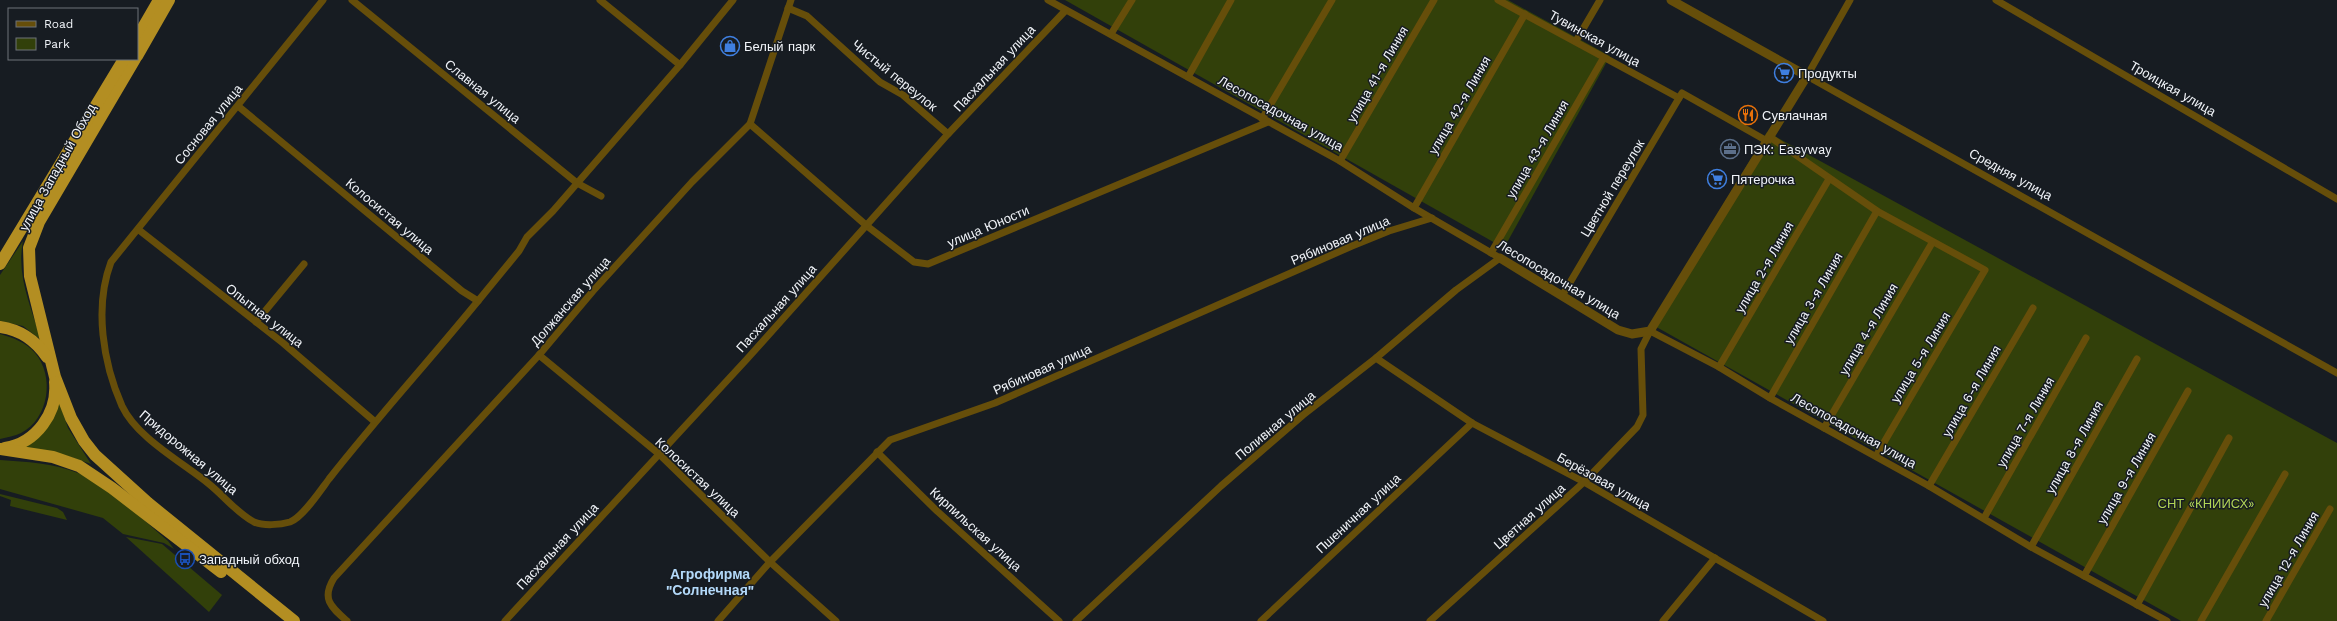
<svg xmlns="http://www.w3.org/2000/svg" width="2337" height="621" viewBox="0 0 2337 621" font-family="'Work Sans',sans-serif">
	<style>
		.green { fill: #32400a }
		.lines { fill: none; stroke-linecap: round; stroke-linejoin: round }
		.minor { stroke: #664e0a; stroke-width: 7 }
		.tertiary { stroke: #664e0a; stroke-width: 9 }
		.trunk { stroke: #b38e22; stroke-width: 12 }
		.labels { text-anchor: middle; stroke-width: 3; stroke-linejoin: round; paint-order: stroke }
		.street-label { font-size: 13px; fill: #f1f4f9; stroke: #171c22 }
		.poi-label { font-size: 13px; fill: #f1f4f9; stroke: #171c22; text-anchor: start }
		.park-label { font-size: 13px; fill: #b2d556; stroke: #171c22 }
		.neighbourhood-label { font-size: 14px; font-weight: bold; fill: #b2d8f8; stroke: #171c22 }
	</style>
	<rect width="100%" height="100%" fill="#171c22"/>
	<!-- green -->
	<g class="green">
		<path d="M1065 0H1508L1610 56 1504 248Z"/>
		<path d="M1767 132 2337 443V621H2181L1651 324Z"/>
		<path d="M23 241C16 275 31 307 41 340L23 326 0 321V275Z"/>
		<path d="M0 334C13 338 26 342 35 353 55 376 49 419 21 433 15 436 7 437 0 439Z"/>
		<path d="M59 402 68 428 91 464 65 455 19 448Z"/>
		<path d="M0 460C27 462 53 463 78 473 107 484 144 521 168 541L174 549 164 543 123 534 103 518 0 489Z"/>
		<path d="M0 494 57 508 63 512 67 520 10 506 11 500 0 496Z"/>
		<path d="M126 537 162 544 222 595 209 612Z"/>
	</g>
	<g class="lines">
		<!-- minor -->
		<g class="minor">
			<path d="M323 0 111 262C94 307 103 363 122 406 137 438 182 462 209 484 224 496 237 513 254 522 263 526 280 525 290 522 303 517 320 491 329 479 377 418 429 361 478 301"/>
			<path d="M352 0 577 183 601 196"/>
			<path d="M600 0 680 65"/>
			<path d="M1048 0 1340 161 1414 208 1500 258 1456 290 1376 358 1303 415 1221 486 1076 621"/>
			<path d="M1498 0 1679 98"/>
			<path d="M1850 0 1807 76 2337 373"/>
			<path d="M1996 0 2337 199"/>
			<path d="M788 8 807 16 880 82 903 95 948 134"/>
			<path d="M1111 34 1132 0"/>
			<path d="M1576 41 1600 0"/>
			<path d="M1188 77 1231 0"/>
			<path d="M238 106 462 291 478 301 519 251 527 237 553 211 680 65 733 0"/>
			<path d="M1262 119 1332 0"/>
			<path d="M750 124 867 226 914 262 928 264 1268 122"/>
			<path d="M1770 137 1877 211 1985 270 1876 456"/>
			<path d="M1340 161 1434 0"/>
			<path d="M1414 208 1525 14"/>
			<path d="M139 230 283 343 374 421"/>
			<path d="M1491 253 1604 57"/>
			<path d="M1562 296 1682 93 1767 141"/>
			<path d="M256 322 304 264"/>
			<path d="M539 355 659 454 770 562 836 621"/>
			<path d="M1376 358 1472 423 1584 482 1823 621"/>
			<path d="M1719 367 1829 179"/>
			<path d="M1770 398 1877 211"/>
			<path d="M1824 428 1932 243"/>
			<path d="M877 452 937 511 1059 621"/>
			<path d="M1929 486 2033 308"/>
			<path d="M1984 518 2086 338"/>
			<path d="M2031 547 2137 359"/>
			<path d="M2084 576 2188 391"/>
			<path d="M2137 605 2229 438"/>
			<path d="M347 621C331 607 321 599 334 578L539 355 593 291 692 182 750 124 791 0"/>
			<path d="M505 621 747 359 948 134 1065 11"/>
			<path d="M718 621 770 562 890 440 995 403 1352 246 1389 231 1432 218"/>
			<path d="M1261 621 1472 423"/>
			<path d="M1430 621 1584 482 1637 427 1643 415 1641 349 1650 331 1719 367 1770 398 1929 486 2031 547 2167 621"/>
			<path d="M1663 621 1715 558"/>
			<path d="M2201 621 2285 474"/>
			<path d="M2266 621 2330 509"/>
		</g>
		<!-- tertiary -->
		<path class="tertiary" d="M1500 258 1618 330 1632 334 1650 331 1807 76 1671 0"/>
		<!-- trunk -->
		<g class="trunk">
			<path d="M137 38 159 0"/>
			<path d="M137 56 169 0"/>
			<path d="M135 59 39 222 29 248 30 276 55 377 71 418 84 441 95 455 148 503 294 621"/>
			<path d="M0 264 124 59"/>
			<path d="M0 327C21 330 35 340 47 357"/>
			<path d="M5 448C36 443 58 413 55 382"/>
			<path d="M0 449 53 457 79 466 112 488 221 572"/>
		</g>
	</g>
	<!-- icons -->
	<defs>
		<g id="shop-ring" transform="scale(1)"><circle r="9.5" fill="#171c22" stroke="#3f7fe0" stroke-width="1.5"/><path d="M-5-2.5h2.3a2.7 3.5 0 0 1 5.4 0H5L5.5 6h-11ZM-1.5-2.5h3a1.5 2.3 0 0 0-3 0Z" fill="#3f7fe0"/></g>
		<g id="supermarket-ring" transform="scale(1)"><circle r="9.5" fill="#171c22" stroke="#3f7fe0" stroke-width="1.5"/><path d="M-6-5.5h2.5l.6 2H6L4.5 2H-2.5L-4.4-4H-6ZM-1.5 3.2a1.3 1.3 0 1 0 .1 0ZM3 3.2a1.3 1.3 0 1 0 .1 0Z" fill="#3f7fe0"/></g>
		<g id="restaurant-ring" transform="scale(1)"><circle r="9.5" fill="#171c22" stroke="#e8710a" stroke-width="1.5"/><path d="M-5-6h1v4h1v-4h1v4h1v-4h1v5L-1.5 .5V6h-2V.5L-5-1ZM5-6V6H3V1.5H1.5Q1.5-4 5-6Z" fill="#e8710a"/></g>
		<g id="office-ring" transform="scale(1)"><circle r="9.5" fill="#171c22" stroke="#5c6f8a" stroke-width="1.5"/><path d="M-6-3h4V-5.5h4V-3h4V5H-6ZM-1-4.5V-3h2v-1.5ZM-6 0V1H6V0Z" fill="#5c6f8a"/></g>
		<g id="bus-ring" transform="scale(1)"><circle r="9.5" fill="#171c22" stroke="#1a4fb4" stroke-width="1.5"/><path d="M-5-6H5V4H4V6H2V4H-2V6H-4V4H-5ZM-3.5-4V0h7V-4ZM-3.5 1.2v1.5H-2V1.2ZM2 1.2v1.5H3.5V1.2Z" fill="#1a4fb4"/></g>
	</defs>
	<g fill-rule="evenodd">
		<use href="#shop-ring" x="730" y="46"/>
		<use href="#supermarket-ring" x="1784" y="73"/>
		<use href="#restaurant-ring" x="1748" y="115"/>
		<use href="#office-ring" x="1730" y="149"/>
		<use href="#supermarket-ring" x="1717" y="179"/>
		<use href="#bus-ring" x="185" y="559"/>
	</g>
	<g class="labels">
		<!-- street labels -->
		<g class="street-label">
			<text transform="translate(1595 38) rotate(29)" y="5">Тувинская улица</text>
			<text transform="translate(994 68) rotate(-47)" y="5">Пасхальная улица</text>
			<text transform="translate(1377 74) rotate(-60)" y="5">улица 41-я Линия</text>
			<text transform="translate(895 75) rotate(39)" y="5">Чистый переулок</text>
			<text transform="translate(2173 88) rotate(30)" y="5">Троицкая улица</text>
			<text transform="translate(483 91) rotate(39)" y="5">Славная улица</text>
			<text transform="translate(1459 105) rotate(-60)" y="5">улица 42-я Линия</text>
			<text transform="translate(1281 113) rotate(29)" y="5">Лесопосадочная улица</text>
			<text transform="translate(208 124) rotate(-51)" y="5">Сосновая улица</text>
			<text transform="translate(1537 149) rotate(-60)" y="5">улица 43-я Линия</text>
			<text transform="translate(57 167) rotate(-61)" y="5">улица Западный Обход</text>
			<text transform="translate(2011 174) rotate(29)" y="5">Средняя улица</text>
			<text transform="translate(1612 188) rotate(-59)" y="5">Цветной переулок</text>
			<text transform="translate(390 216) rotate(40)" y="5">Колосистая улица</text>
			<text transform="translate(988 226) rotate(-23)" y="5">улица Юности</text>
			<text transform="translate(1340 240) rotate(-23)" y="5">Рябиновая улица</text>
			<text transform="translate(1764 267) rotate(-60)" y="5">улица 2-я Линия</text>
			<text transform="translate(1559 279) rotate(31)" y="5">Лесопосадочная улица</text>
			<text transform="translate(1813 298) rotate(-60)" y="5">улица 3-я Линия</text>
			<text transform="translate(570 301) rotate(-49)" y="5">Должанская улица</text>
			<text transform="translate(776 308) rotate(-48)" y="5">Пасхальная улица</text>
			<text transform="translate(265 315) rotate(38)" y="5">Опытная улица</text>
			<text transform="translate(1868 329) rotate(-60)" y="5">улица 4-я Линия</text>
			<text transform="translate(1920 357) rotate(-59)" y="5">улица 5-я Линия</text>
			<text transform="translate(1042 369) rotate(-24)" y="5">Рябиновая улица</text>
			<text transform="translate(1971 391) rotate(-60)" y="5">улица 6-я Линия</text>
			<text transform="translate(2025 422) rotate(-60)" y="5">улица 7-я Линия</text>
			<text transform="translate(1275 425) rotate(-40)" y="5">Поливная улица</text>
			<text transform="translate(1854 430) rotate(29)" y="5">Лесопосадочная улица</text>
			<text transform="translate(2074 447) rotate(-61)" y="5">улица 8-я Линия</text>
			<text transform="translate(189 452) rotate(40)" y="5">Придорожная улица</text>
			<text transform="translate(698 477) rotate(43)" y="5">Колосистая улица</text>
			<text transform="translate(2126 478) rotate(-60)" y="5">улица 9-я Линия</text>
			<text transform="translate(1604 481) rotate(29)" y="5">Берёзовая улица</text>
			<text transform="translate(1358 513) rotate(-43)" y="5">Пшеничная улица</text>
			<text transform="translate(1529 516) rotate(-42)" y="5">Цветная улица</text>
			<text transform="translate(976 529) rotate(42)" y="5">Кирпильская улица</text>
			<text transform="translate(557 546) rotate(-47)" y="5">Пасхальная улица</text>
			<text transform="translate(2288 559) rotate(-60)" y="5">улица 12-я Линия</text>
		</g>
		<!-- poi labels -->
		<g class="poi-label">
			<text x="744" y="51">Белый парк</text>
			<text x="1798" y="78">Продукты</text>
			<text x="1762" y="120">Сувлачная</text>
			<text x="1744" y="154">ПЭК: Easyway</text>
			<text x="1731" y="184">Пятерочка</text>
			<text x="199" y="564">Западный обход</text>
		</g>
		<!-- park labels -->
		<g class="park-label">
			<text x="2206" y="508">СНТ «КНИИСХ»</text>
		</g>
		<!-- neighbourhood labels -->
		<g class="neighbourhood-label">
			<text x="710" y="579">Агрофирма<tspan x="710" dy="16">"Солнечная"</tspan></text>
		</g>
	</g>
	<!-- legend -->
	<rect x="8" y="8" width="130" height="52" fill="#171c22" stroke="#6e7278"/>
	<rect x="16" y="21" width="20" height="6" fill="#664e0a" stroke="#6e7278"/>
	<text x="44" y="28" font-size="12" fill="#f1f4f9">Road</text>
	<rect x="16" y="38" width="20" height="12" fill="#32400a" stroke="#6e7278"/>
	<text x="44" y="48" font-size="12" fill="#f1f4f9">Park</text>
</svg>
